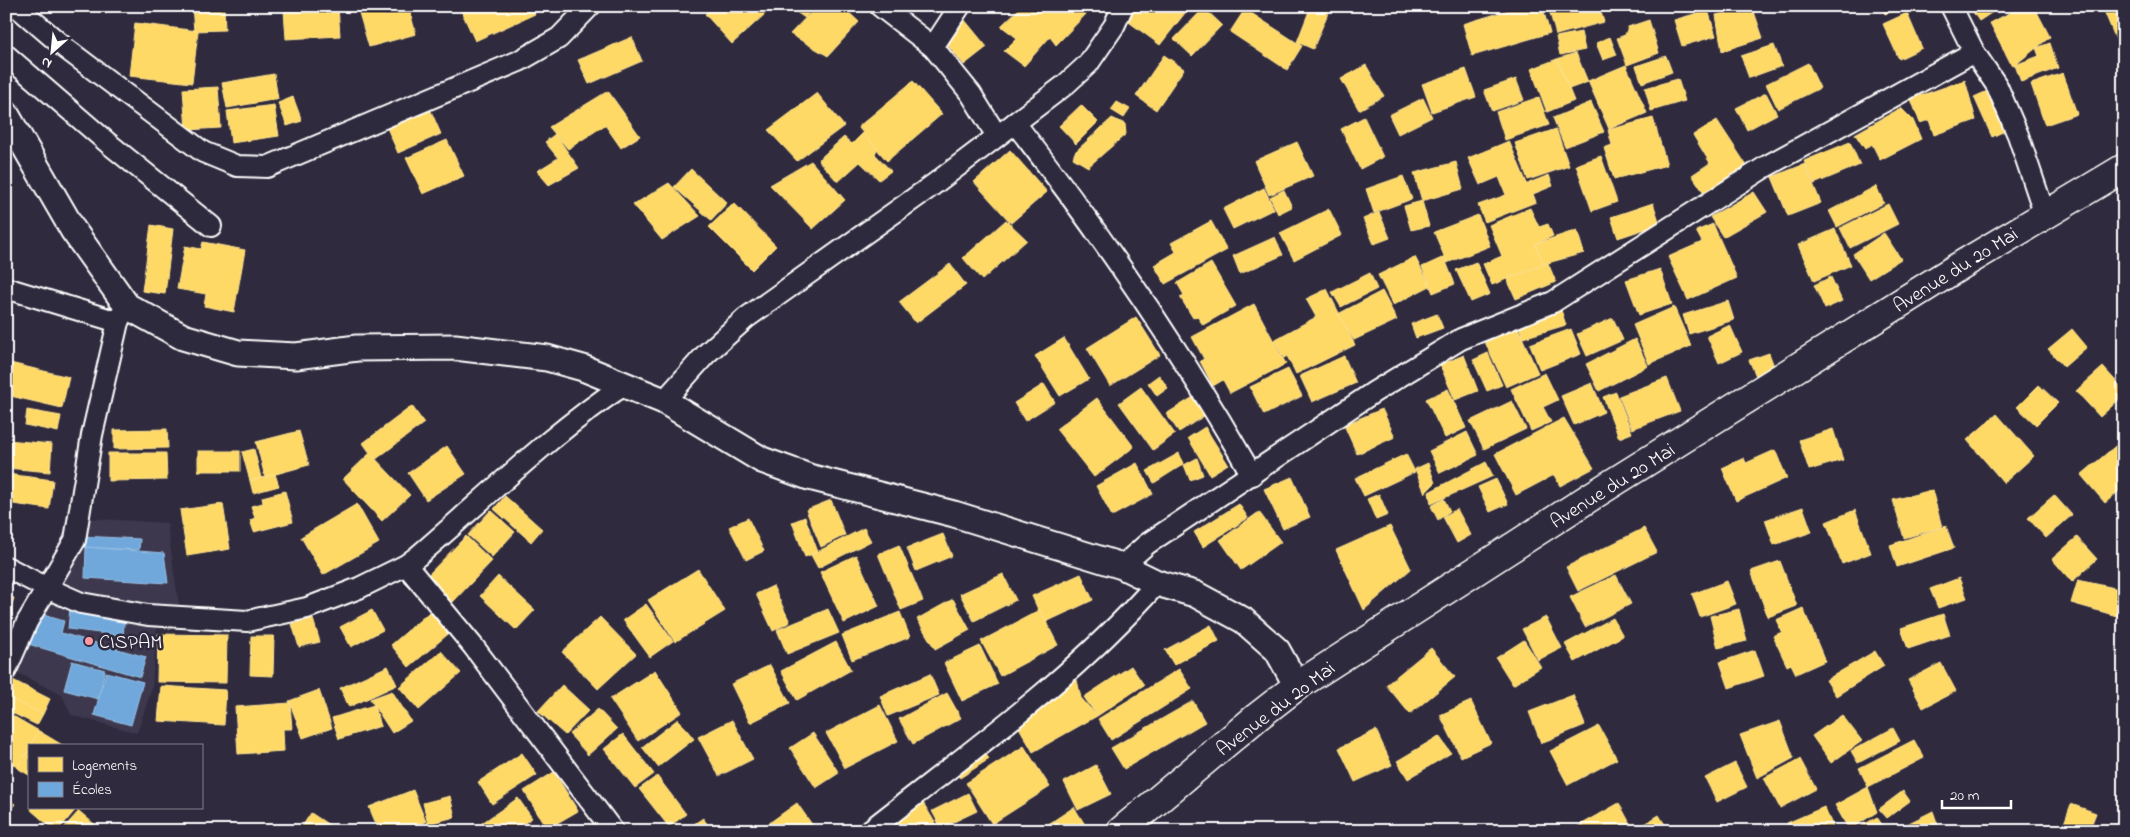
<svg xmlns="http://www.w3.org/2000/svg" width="2130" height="837" viewBox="0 0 2130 837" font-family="'Indie Flower',sans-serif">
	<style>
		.built { fill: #3d384e }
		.homes { fill: #ffd966; stroke: #ffe494 }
		.schools { fill: #6fa8dc; stroke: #9ac2e6 }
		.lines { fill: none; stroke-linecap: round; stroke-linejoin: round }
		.minor-casing { stroke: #fff; stroke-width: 24 }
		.tertiary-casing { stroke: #fff; stroke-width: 29 }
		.secondary-casing { stroke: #fff; stroke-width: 31 }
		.minor { stroke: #2f2a3d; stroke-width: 20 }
		.tertiary { stroke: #2f2a3d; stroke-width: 25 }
		.secondary { stroke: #2f2a3d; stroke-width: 28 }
		.poi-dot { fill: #ff9aa2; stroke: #2f2a3d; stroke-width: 2 }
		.labels { text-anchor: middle; stroke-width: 5; stroke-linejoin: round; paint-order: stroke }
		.street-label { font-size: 20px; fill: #fff; stroke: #2f2a3d }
		.poi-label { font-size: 20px; fill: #fff; stroke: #2f2a3d; text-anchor: start }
	</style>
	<rect width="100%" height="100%" fill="#2f2a3d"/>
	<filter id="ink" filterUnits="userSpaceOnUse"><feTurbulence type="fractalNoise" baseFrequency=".02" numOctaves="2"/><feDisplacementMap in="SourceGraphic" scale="10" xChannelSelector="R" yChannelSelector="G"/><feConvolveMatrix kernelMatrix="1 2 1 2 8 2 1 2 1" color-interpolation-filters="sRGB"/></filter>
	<g filter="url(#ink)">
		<!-- built -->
		<path class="built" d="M69 517 167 523 180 612 158 611 152 688 137 733 71 715 62 695 12 670Z"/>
		<!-- homes -->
		<g class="homes">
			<path d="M93 6H108L106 13Z"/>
			<path d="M192 6H224L225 30 194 31Z"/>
			<path d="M338 6 340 36 286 39 284 10Z"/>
			<path d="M357 6H382L385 16 409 9 416 34 369 47Z"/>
			<path d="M459 6H530L535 14 475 41Z"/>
			<path d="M664 6H674L669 11Z"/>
			<path d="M713 6H774L732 44 705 14Z"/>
			<path d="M795 6H813L805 18 793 10Z"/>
			<path d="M817 6H842L859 22 828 56 790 34Z"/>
			<path d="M1022 6H1085L1090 10 1056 45 1050 37 1024 66 1004 51 1017 38 1001 26Z"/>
			<path d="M1130 6H1176L1185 13 1160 45 1122 17Z"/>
			<path d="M1311 6H1331L1313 49 1297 42Z"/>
			<path d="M1522 6H1542L1550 33 1472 56 1463 24Z"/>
			<path d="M1548 6H1599L1604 22 1556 35Z"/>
			<path d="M1748 6H1752L1763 38 1722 51 1716 15Z"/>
			<path d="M1882 6H1909L1885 14Z"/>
			<path d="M1969 6H2002L1979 21Z"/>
			<path d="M2023 6H2034L2050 37 2015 65 2011 64 1990 23Z"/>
			<path d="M2102 6H2124V45L2119 47Z"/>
			<path d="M1204 8 1222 25 1192 56 1174 39Z"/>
			<path d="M1245 9 1302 46 1287 70 1230 32Z"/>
			<path d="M1708 10 1716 36 1682 46 1674 20Z"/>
			<path d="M1907 13 1922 48 1899 59 1883 24Z"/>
			<path d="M964 19 987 47 964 65 941 37Z"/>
			<path d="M1649 20 1659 53 1627 65 1617 38 1625 35 1628 27Z"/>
			<path d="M135 23 198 31 192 83 129 76Z"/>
			<path d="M1581 32 1585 50 1560 55 1556 37Z"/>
			<path d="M632 37 642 61 589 84 578 60Z"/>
			<path d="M1610 37 1617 55 1603 60 1596 43Z"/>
			<path d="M2050 43 2058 68 2021 82 2015 65 2039 56 2036 48Z"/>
			<path d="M1774 45 1782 66 1749 78 1741 56Z"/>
			<path d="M1576 53 1588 82 1569 89 1557 59Z"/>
			<path d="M1164 55 1184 69 1156 110 1136 96Z"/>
			<path d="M1666 56 1672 72 1642 83 1636 66Z"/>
			<path d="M1557 59 1574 101 1547 112 1531 69Z"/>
			<path d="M1808 63 1820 88 1778 109 1766 84Z"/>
			<path d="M1366 65 1384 96 1359 110 1341 79Z"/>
			<path d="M1626 65 1647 113 1609 129 1588 81Z"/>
			<path d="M1466 69 1476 97 1432 112 1422 84Z"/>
			<path d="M2063 73 2077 114 2045 125 2031 84Z"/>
			<path d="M274 74 278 99 227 108 222 83Z"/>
			<path d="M1516 79 1524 100 1492 111 1484 90Z"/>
			<path d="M1678 79 1685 101 1651 111 1645 88Z"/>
			<path d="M1965 80 1976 120 1934 135 1929 120 1920 123 1911 99Z"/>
			<path d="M913 81 942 114 887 161 858 127Z"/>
			<path d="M218 87 221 128 186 130 183 89Z"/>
			<path d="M1994 88 2011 128 1992 137 1974 97Z"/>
			<path d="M608 91 640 136 621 148 605 125 568 149 549 127Z"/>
			<path d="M817 93 844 126 797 161 768 130Z"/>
			<path d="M1766 93 1777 114 1747 130 1736 108Z"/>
			<path d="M293 97 302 121 287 126 278 103Z"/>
			<path d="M1539 97 1549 125 1505 140 1496 112Z"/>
			<path d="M1423 98 1432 117 1398 134 1389 115Z"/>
			<path d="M427 102 441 134 398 153 384 121Z"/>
			<path d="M1117 102 1130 109 1124 118 1111 110Z"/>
			<path d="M1591 102 1604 132 1565 147 1553 118Z"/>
			<path d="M274 105 279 136 231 143 227 111Z"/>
			<path d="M1081 105 1098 122 1076 144 1059 126Z"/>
			<path d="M1901 108 1913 120 1921 139 1880 160 1872 144 1865 149 1855 134Z"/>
			<path d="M1364 117 1383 157 1360 169 1341 129Z"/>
			<path d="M1112 118 1125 124 1126 134 1088 167 1073 158 1075 152Z"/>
			<path d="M1653 118 1667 165 1614 179 1604 148 1612 145 1608 130Z"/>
			<path d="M1717 120 1749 169 1706 196 1692 175 1710 163 1693 135Z"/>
			<path d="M1556 129 1569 166 1528 180 1515 143Z"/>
			<path d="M863 133 877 149 875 154 891 171 879 180 860 162 838 182 818 160 844 137 852 144Z"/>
			<path d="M555 134 579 168 549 185 537 171 558 158 545 142Z"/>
			<path d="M447 140 464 176 423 194 406 158Z"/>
			<path d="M1509 141 1528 186 1529 183 1549 175 1553 186 1533 194 1536 202 1485 222 1478 205 1506 195 1499 177 1480 185 1468 158Z"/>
			<path d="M1297 142 1313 176 1269 195 1254 161Z"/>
			<path d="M1850 142 1860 165 1814 184 1804 161Z"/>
			<path d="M1010 150 1047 192 1011 223 974 182Z"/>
			<path d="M1601 156 1617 202 1592 211 1576 165Z"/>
			<path d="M811 161 845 200 813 229 770 185Z"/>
			<path d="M1456 162 1463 189 1422 201 1414 173Z"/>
			<path d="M1805 164 1821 203 1788 216 1772 177Z"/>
			<path d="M691 169 727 203 711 220 674 187Z"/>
			<path d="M1403 176 1412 199 1374 213 1366 189Z"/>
			<path d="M669 183 700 216 662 240 633 205Z"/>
			<path d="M1876 186 1884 203 1837 227 1829 211Z"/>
			<path d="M1264 188 1274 209 1233 229 1223 209Z"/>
			<path d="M1284 190 1292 207 1278 214 1270 197Z"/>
			<path d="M1754 192 1767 212 1723 237 1710 217Z"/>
			<path d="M1422 201 1429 226 1411 230 1404 206Z"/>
			<path d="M734 203 776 246 752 270 709 227Z"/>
			<path d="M1653 203 1660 224 1618 238 1611 217Z"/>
			<path d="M1888 204 1898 224 1850 248 1840 228Z"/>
			<path d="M1530 208 1539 227 1548 224 1553 236 1535 244 1544 264 1492 285 1483 264 1502 256 1489 225Z"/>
			<path d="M1329 209 1342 235 1294 260 1280 233Z"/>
			<path d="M1379 212 1390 238 1374 244 1363 219Z"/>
			<path d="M1478 215 1490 246 1447 263 1434 232Z"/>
			<path d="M1006 220 1027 240 982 280 963 258Z"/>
			<path d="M1211 221 1227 250 1165 284 1154 265 1176 252 1171 243Z"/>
			<path d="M1713 224 1737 278 1688 300 1668 257 1702 242 1696 231Z"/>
			<path d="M151 225 173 229 165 294 142 291Z"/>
			<path d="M1835 229 1851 265 1814 281 1798 245Z"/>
			<path d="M1577 230 1584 253 1544 264 1535 244Z"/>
			<path d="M1884 233 1901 259 1869 279 1853 254Z"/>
			<path d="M1275 237 1283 255 1240 274 1233 256Z"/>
			<path d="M203 242 245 250 234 312 204 306 206 294 177 289 185 246 201 249Z"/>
			<path d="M1415 257 1430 286 1393 305 1378 275Z"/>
			<path d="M1444 257 1455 284 1433 293 1422 267Z"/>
			<path d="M1476 262 1490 294 1471 302 1456 270Z"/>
			<path d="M1211 263 1236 306 1203 325 1197 316 1193 318 1180 297 1184 295 1177 283Z"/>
			<path d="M1548 263 1556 282 1516 299 1507 279Z"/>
			<path d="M950 264 966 285 916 323 899 302Z"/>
			<path d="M1660 269 1672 304 1639 315 1626 280Z"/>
			<path d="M1370 273 1377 289 1341 307 1332 292Z"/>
			<path d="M1831 277 1842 301 1825 309 1814 285Z"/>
			<path d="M1327 289 1355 345 1296 374 1287 356 1284 358 1274 340 1316 317 1306 299Z"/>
			<path d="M1382 291 1397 320 1354 340 1338 314Z"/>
			<path d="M1728 301 1734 320 1689 334 1683 315Z"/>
			<path d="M1254 304 1286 364 1230 393 1223 380 1213 386 1200 361 1204 359 1192 337Z"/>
			<path d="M1560 307 1566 325 1523 338 1517 320Z"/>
			<path d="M1674 307 1691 346 1649 364 1633 325Z"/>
			<path d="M6 313 10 314 6 345Z"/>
			<path d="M1437 314 1443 328 1416 338 1411 324Z"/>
			<path d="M1136 317 1160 355 1110 386 1087 348Z"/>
			<path d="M1613 318 1623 340 1587 356 1577 334Z"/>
			<path d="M1730 325 1742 352 1719 363 1707 336Z"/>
			<path d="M1518 328 1538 373 1506 387 1485 342Z"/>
			<path d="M1571 329 1581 354 1540 370 1530 344Z"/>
			<path d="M2072 329 2087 347 2064 367 2048 349Z"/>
			<path d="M1064 338 1089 379 1060 396 1035 356Z"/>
			<path d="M1635 339 1648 366 1599 391 1586 364Z"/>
			<path d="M1488 353 1502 385 1487 391 1473 360Z"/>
			<path d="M1769 353 1775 369 1756 376 1749 360Z"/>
			<path d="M1464 355 1478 391 1455 400 1440 365Z"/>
			<path d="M1344 356 1356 383 1312 402 1300 376Z"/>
			<path d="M6 362 69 377 62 408 6 395Z"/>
			<path d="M2103 367 2124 390V395L2100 417 2076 391Z"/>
			<path d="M1288 369 1302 396 1264 415 1250 387Z"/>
			<path d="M1545 373 1558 400 1543 407 1551 422 1531 431 1511 389Z"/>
			<path d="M1159 375 1168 388 1157 396 1148 383Z"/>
			<path d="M1667 378 1680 411 1632 429 1619 396Z"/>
			<path d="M1592 383 1604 412 1574 425 1561 396Z"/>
			<path d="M1044 384 1055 402 1025 421 1014 403Z"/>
			<path d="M2039 385 2058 403 2036 425 2017 407Z"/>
			<path d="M1141 387 1175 434 1153 450 1119 403Z"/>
			<path d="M1448 389 1466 428 1445 438 1426 399Z"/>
			<path d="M1616 392 1632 433 1619 438 1603 397Z"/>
			<path d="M1195 396 1207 414 1179 432 1166 414Z"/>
			<path d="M1097 398 1134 447 1094 477 1056 429Z"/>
			<path d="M1512 401 1526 429 1484 449 1470 421Z"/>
			<path d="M412 406 424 423 375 460 363 443Z"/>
			<path d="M1382 409 1395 437 1357 454 1344 425Z"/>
			<path d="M27 410 61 416 58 432 25 425Z"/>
			<path d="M1997 414 2034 456 2004 483 1967 440Z"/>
			<path d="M1564 418 1594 468 1560 486 1554 475 1516 495 1495 454Z"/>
			<path d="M1205 427 1228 464 1210 475 1188 438Z"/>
			<path d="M167 429 168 448 114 449V430Z"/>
			<path d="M1833 429 1843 460 1809 470 1799 440Z"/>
			<path d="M299 431 309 465 265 477 256 442Z"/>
			<path d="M1467 432 1478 455 1440 473 1429 451Z"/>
			<path d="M7 440 52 444 50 472 6 468Z"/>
			<path d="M2119 443 2124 449V487L2105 503 2081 475Z"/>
			<path d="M447 446 466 474 426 500 408 473Z"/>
			<path d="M254 449 261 478 250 481 242 452Z"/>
			<path d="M1775 450 1787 478 1736 501 1722 468 1744 458 1746 463Z"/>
			<rect x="198" y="451" width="42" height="20"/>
			<path d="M108 453H166L167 480 108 481Z"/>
			<path d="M370 453 410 495 382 521 343 479Z"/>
			<path d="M1179 453 1184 464 1154 483 1147 471Z"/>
			<path d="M1406 454 1415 472 1364 496 1355 478Z"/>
			<path d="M1197 458 1203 475 1190 480 1184 465Z"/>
			<path d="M1486 462 1493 476 1431 504 1429 492Z"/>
			<path d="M1137 463 1153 494 1112 516 1096 486Z"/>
			<path d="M1428 463 1435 483 1425 493 1415 469Z"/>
			<path d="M7 474 53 480 49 509 6 503Z"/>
			<path d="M275 474 279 486 253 493 250 481Z"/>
			<path d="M1292 477 1310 517 1283 529 1264 489Z"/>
			<path d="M1496 479 1508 504 1490 512 1478 487Z"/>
			<path d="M1932 490 1942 527 1904 538 1893 500Z"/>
			<path d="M285 491 293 522 254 532 250 520 255 518 251 506 263 503 262 497Z"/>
			<path d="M1379 494 1388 515 1376 520 1367 499Z"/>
			<path d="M2054 495 2072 515 2046 538 2028 518Z"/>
			<path d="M505 496 542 529 531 542 494 509Z"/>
			<path d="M1444 499 1450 511 1438 520 1431 506Z"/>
			<path d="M831 500 845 535 821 547 806 510Z"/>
			<path d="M223 504 230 549 187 556 180 510Z"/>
			<path d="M357 504 379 543 323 575 301 537Z"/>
			<path d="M1239 504 1248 518 1203 547 1194 532Z"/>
			<path d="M1803 507 1812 532 1774 545 1765 520Z"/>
			<path d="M1457 509 1471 535 1457 543 1443 517Z"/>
			<path d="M491 510 515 532 492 557 468 535Z"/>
			<path d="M1855 510 1871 553 1842 564 1826 522Z"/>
			<path d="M1259 512 1281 542 1241 570 1220 540Z"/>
			<path d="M805 517 818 552 805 557 792 522Z"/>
			<path d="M748 518 764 551 746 560 729 527Z"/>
			<path d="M1390 526 1411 569 1364 610 1336 550Z"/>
			<path d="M1946 526 1954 548 1897 567 1890 545Z"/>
			<path d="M864 528 871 541 818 568 811 555Z"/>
			<path d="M1644 528 1657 552 1578 591 1566 567Z"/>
			<path d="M943 534 952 556 916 571 907 548Z"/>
			<path d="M466 536 492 561 452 603 426 577Z"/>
			<path d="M2077 537 2097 559 2072 582 2052 559Z"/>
			<path d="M899 545 923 601 901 610 878 554Z"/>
			<path d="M856 555 879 606 844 623 820 572Z"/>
			<path d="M1780 561 1797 606 1768 617 1751 571Z"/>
			<path d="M698 569 725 611 675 642 648 600Z"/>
			<path d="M1003 574 1016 600 974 621 960 594Z"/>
			<path d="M1081 574 1093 600 1044 623 1032 596Z"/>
			<path d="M1616 575 1631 604 1585 627 1570 597Z"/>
			<path d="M498 576 535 610 516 630 480 596Z"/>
			<path d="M1959 578 1967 598 1938 608 1930 589Z"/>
			<path d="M2078 580 2124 590V618L2071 603Z"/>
			<path d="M1727 581 1736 604 1700 617 1692 594Z"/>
			<path d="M773 586 790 622 773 631 756 594Z"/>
			<path d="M6 596 14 598 6 623Z"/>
			<path d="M953 599 970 630 935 649 917 619Z"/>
			<path d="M646 604 673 641 650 657 623 620Z"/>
			<path d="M434 608 453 630 409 667 391 645Z"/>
			<path d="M1803 608 1825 661 1796 674 1791 664 1787 666 1773 636 1782 632 1776 620Z"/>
			<path d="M828 609 839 633 787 654 777 630Z"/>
			<path d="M1739 609 1747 641 1718 648 1710 616Z"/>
			<path d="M372 610 383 630 351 647 340 627Z"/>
			<path d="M1040 610 1058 645 1000 676 981 641Z"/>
			<path d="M900 612 910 637 852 660 842 635Z"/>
			<path d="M1943 614 1950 635 1908 649 1901 628Z"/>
			<path d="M600 617 636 654 598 689 562 652Z"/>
			<path d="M1546 617 1562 648 1538 660 1522 629Z"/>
			<path d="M1613 618 1623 636 1575 662 1565 644Z"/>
			<path d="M313 619 320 642 299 647 292 624Z"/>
			<path d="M1211 625 1219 641 1174 665 1165 650Z"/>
			<path d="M158 634 227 635 226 683 157 682Z"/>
			<path d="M251 636H274L273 676 250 675Z"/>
			<path d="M1524 640 1541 667 1513 685 1496 658Z"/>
			<path d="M836 642 851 670 797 700 781 671Z"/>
			<path d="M980 646 998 684 962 701 944 663Z"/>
			<path d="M1431 648 1455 677 1410 714 1386 685Z"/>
			<path d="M1755 650 1764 676 1729 688 1720 662Z"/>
			<path d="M441 651 461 673 419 710 399 687Z"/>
			<path d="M1875 651 1884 666 1836 696 1826 680Z"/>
			<path d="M1941 663 1956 691 1923 708 1908 680Z"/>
			<path d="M770 665 790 703 750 723 731 684Z"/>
			<path d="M388 666 397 685 349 707 340 688Z"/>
			<path d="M1131 666 1144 685 1097 716 1084 697Z"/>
			<path d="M1179 669 1192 689 1111 740 1098 719Z"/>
			<path d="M655 670 682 712 638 741 610 699Z"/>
			<path d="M930 674 939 695 888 716 880 696Z"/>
			<path d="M11 679 50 699 43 714 6 697V688Z"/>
			<path d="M1077 680 1081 698 1097 716 1033 752 1012 715Z"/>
			<path d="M562 685 589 710 565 735 538 711Z"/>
			<path d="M161 686 226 690 224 725 158 721Z"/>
			<path d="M319 690 332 728 303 738 289 701Z"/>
			<path d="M392 691 411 721 392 733 370 699Z"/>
			<path d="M947 693 961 718 913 744 899 719Z"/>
			<path d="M1573 695 1585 725 1541 743 1529 712Z"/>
			<path d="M6 697 43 714 37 725 6 710Z"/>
			<path d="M1193 701 1205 722 1124 769 1111 748Z"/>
			<path d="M1471 701 1491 743 1461 757 1440 715Z"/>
			<path d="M290 703 292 729H283L284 751 238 754 235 707Z"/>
			<path d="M374 705 381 726 339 739 332 718Z"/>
			<path d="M880 705 898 741 845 768 826 733Z"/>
			<path d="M598 709 617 729 588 755 569 734Z"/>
			<path d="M6 712 39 731 18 767 6 760Z"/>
			<path d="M1842 715 1862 741 1831 763 1812 736Z"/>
			<path d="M678 719 694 739 658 767 642 747Z"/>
			<path d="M732 720 753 759 719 776 698 737Z"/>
			<path d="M1780 721 1794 758 1757 778 1740 735Z"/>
			<path d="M1599 726 1617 759 1568 785 1550 751Z"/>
			<path d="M1893 728 1900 741 1858 763 1851 751Z"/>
			<path d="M1376 730 1392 765 1355 782 1339 748Z"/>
			<path d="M39 731 64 746H30Z"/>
			<path d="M813 733 839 773 816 788 790 748Z"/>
			<path d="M623 734 654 774 635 788 604 749Z"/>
			<path d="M1439 736 1451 753 1408 779 1397 761Z"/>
			<path d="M1914 740 1924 758 1868 787 1859 768Z"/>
			<path d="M980 745 989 759 960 778 951 765Z"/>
			<path d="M1024 746 1050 787 992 824 966 783Z"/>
			<path d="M29 749V775L17 768Z"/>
			<path d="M522 753 537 775 492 804 478 782Z"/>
			<path d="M1800 759 1816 789 1780 808 1764 778Z"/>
			<path d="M1735 763 1747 787 1717 802 1705 778Z"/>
			<path d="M1096 765 1111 794 1078 810 1064 782Z"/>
			<path d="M554 772 578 811 547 829 524 791Z"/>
			<path d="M657 776 686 814 669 827 639 789Z"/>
			<path d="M1868 787 1877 812 1849 830 1835 805Z"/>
			<path d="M413 790 426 822 403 831H379L369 807Z"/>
			<path d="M1903 791 1910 801 1887 818 1879 809Z"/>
			<path d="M968 793 977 811 941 828 932 811Z"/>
			<path d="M450 796 455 817 428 824 423 803Z"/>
			<path d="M6 798 15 804 6 816Z"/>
			<path d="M518 798 532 818 513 831H488L482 823Z"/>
			<path d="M922 801 940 831H890L885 823Z"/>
			<path d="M797 803 813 826 806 831H758Z"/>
			<path d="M1619 803 1632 827 1625 831H1570Z"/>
			<path d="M2071 804 2096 813 2089 831 2062 829Z"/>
			<path d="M1074 807 1089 831H1051L1047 825Z"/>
			<path d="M1824 807 1835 831H1790L1787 823Z"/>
			<path d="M32 808H75L76 809 58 831H55L31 810Z"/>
			<path d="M79 811 102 831H61Z"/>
			<path d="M1933 811 1940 831H1898L1897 829Z"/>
			<path d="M311 813 338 831H299Z"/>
			<path d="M1659 815 1669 831H1633Z"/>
			<path d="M1877 817 1884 828 1879 831H1853Z"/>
			<path d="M703 818 712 831H684Z"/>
		</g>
		<!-- schools -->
		<g class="schools">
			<path d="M82 536 140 539 139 550 82 547Z"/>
			<path d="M86 547 164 553 168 583 85 578Z"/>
			<path d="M70 607 125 614 123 636 68 629Z"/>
			<path d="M37 613 64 621 61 633 146 657 140 677 28 644Z"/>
			<path d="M72 661 105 670 98 699 64 690Z"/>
			<path d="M106 672 143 682 131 725 94 715Z"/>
		</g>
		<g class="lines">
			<!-- minor casing -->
			<g class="minor-casing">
				<g id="minor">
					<path d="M16 6 65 48 203 152 237 166 267 167 519 61 559 38 590 6"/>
					<path d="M880 6 933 47 971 94 997 136"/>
					<path d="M1951 6 1974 52 1997 86 2018 135 2045 215"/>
					<path d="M933 47 960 6"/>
					<path d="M6 55 108 143 211 226"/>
					<path d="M1015 123C1102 235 1182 352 1252 475"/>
					<path d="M6 288 118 322 124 310"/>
					<path d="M664 401 706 354 746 318 933 185 1065 85 1088 64 1114 26 1123 6"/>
					<path d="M406 565 473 646 613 831"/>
					<path d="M1122 566 1147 544 1374 392 1461 339 1553 302 1765 167 1974 52"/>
					<path d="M6 567 47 588 75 540 92 435 118 322"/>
					<path d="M6 670 27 622 47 588 81 603 148 615 247 621 307 608 359 588 406 565 418 556C486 498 550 434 624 385"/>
					<path d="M869 831C968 753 1074 678 1157 583"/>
				</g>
			</g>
			<!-- tertiary casing -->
			<g class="tertiary-casing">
				<path id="tertiary" d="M6 114 73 230 127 306 183 337 238 353 296 356 357 348 455 347 547 358 583 368 664 401 762 460 809 477 954 514 1122 566 1157 583 1195 594 1243 620 1277 650 1297 686"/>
			</g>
			<!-- secondary casing -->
			<g class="secondary-casing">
				<path id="secondary" d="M1121 831 1257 717 1297 686 1595 494 1958 267 2124 168"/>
			</g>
			<!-- minor -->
			<use href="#minor" class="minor"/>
			<!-- tertiary -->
			<use href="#tertiary" class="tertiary"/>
			<!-- secondary -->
			<use href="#secondary" class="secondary"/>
		</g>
	</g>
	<!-- markers -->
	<circle class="poi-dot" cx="89" cy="641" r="5"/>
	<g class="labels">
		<!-- street labels -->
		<g class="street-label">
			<text transform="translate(1955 269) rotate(-32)" y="7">Avenue du 20 Mai</text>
			<text transform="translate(1612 485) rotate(-32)" y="7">Avenue du 20 Mai</text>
			<text transform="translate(1275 708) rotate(-37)" y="7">Avenue du 20 Mai</text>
		</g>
		<!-- poi labels -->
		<g class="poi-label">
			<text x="99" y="648">CISPAM</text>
		</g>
	</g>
	<!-- margin -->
	<rect width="2130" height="837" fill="none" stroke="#2f2a3d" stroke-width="25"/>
	<rect x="12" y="12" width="2105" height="812" fill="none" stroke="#fff" stroke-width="2" filter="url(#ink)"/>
	<!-- legend -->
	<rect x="28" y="744" width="175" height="65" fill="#2f2a3d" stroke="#827f8b"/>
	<rect x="38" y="757" width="25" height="15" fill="#ffd966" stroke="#827f8b"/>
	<text x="72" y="770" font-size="15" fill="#ffffff">Logements</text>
	<rect x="38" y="782" width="25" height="15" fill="#6fa8dc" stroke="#827f8b"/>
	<text x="72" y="794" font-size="15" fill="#ffffff">Écoles</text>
	<!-- north arrow -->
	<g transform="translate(52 52) rotate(207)" stroke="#2f2a3d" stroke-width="4" paint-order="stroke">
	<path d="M0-4L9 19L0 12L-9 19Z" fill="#ffffff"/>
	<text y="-8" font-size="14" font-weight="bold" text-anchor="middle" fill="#ffffff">N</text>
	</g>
	<!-- scale -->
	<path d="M1942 800v8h69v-8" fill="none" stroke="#ffffff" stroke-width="2.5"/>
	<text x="1950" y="800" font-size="15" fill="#ffffff" stroke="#2f2a3d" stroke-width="4" paint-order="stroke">20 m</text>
</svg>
